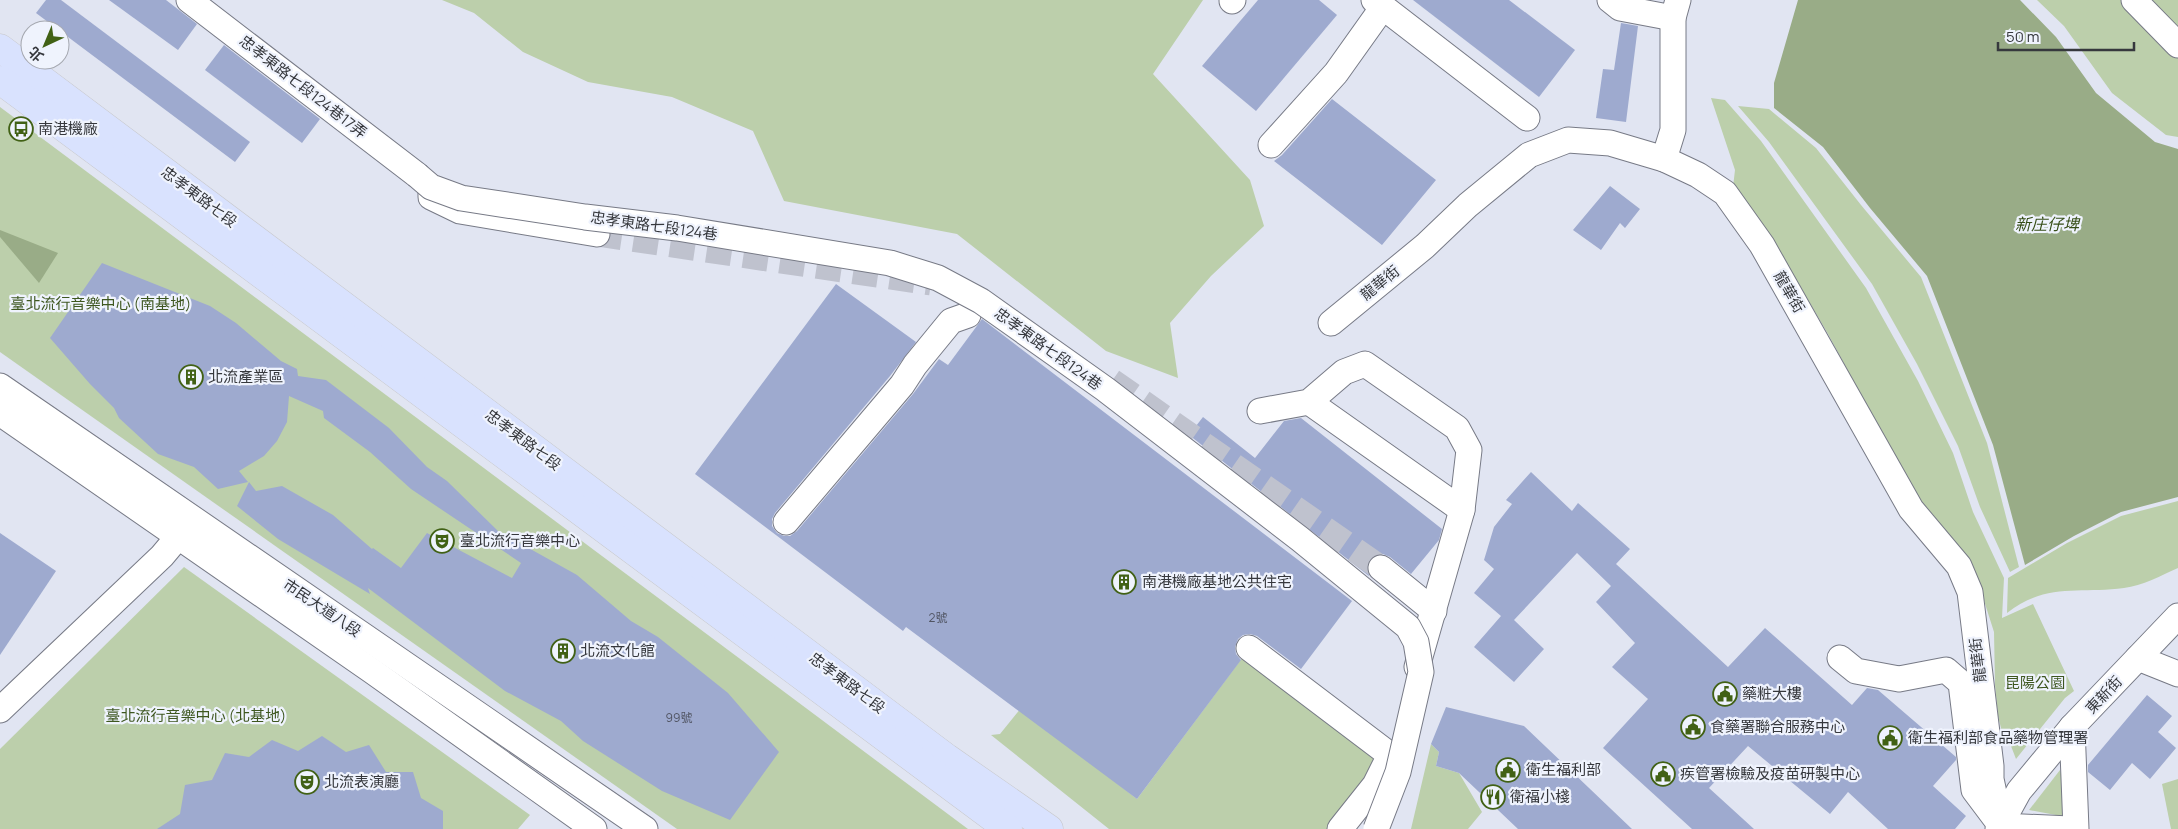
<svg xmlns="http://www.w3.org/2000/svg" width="2178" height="829" viewBox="0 0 2178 829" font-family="Manrope,'Noto Sans TC',sans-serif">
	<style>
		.green { fill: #bccfab }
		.water { fill: #99ac87 }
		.building { fill: #9eaacf }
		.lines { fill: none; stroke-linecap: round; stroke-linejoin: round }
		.minor-tunnel { stroke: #bfc2ce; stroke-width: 25; stroke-dasharray: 25 12; stroke-linecap: butt }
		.minor-casing { stroke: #777a86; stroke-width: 27 }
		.major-casing { stroke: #c7c7c9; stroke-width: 29 }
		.minor { stroke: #fff; stroke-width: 25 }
		.major { stroke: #d9e2fe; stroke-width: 28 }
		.minor-bridge-casing { stroke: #777a86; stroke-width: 27; stroke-linecap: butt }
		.minor-bridge { stroke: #fff; stroke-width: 25 }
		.labels { text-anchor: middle; stroke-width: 4.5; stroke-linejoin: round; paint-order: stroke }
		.number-label { font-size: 12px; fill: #505462 }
		.street-label { font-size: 15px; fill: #36383d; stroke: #eff3fd }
		.poi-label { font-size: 15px; fill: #36383d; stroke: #eff3fd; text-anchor: start }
		.park-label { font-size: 15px; fill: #3e5720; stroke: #eff3fd }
		.water-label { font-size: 16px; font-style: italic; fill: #364e17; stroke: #eff3fd }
	</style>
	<rect width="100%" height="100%" fill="#e1e5f2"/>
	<!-- green -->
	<g class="green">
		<path d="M442 0H1203L1153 74 1250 180 1264 226 1211 276 1170 323 1178 378 1106 351 957 234 784 201 753 131 672 97 588 82 523 52 474 13Z"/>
		<path d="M2037 0H2178V137L2166 135 2112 93 2064 26Z"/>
		<path d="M1711 98 1725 100 1761 141 1866 288 1918 381 1953 453 1973 512 2004 578 2002 618 2033 604 2074 691 2065 698 2016 759 2011 746 2005 744 1998 716 1995 685 1994 632 1973 566 1964 552 1917 499 1828 334 1783 257 1733 187 1735 170Z"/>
		<path d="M1738 106 1769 109 1816 148 1861 205 1921 277 1987 443 2019 567 2010 572 1980 507 1958 446 1917 364 1872 284 1769 142Z"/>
		<path d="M0 107 968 829H677L0 352Z"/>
		<path d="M2178 501V568C2162 575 2142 586 2124 588 2080 594 2046 582 2007 613L2008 578 2067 543 2121 516Z"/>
		<path d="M184 567 530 815 518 829H0V749Z"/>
		<path d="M1254 642 1379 759 1328 829H1109L991 735 1000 734 1021 708 1137 799Z"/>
		<path d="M1431 744 1439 752 1436 766 1459 773 1482 812 1468 829H1411Z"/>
		<path d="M2060 770 2072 818 2029 810Z"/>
		<path d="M2178 779V829H2171L2162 784Z"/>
	</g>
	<!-- water -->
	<g class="water">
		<path d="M1798 0H2020L2056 37 2096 93 2155 142 2178 149V497L2121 512 2074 536 2025 565 1993 445 1927 276 1870 208 1823 147 1774 108V83Z"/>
		<path d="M0 230 58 253 39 283 0 237Z"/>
	</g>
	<!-- building -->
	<g class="building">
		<path d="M46 0H61L250 142 235 162 36 13Z"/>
		<path d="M109 0H166L197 24 178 50Z"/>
		<path d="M1258 0H1319L1337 15 1256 111 1202 66Z"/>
		<path d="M1413 0H1509L1575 50 1539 97Z"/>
		<path d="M1621 23 1638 26 1626 122 1596 118 1603 69 1614 70Z"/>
		<path d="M224 45 320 119 302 143 205 70Z"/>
		<path d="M1332 99 1436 180 1382 245 1274 161 1282 155Z"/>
		<path d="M1610 186 1640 209 1625 228 1620 223 1601 250 1573 230Z"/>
		<path d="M102 263 210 306 236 323 281 361 297 369 298 376 326 380 389 428 427 467 447 481 498 531 577 575 631 621 658 637 728 693 779 752 730 820 662 791 583 741 561 721 505 691 368 588 370 594 278 539 237 506 249 482 256 491 282 486 333 515 372 549 373 548 401 568 427 533 512 578 521 563 411 489 370 452 324 418 323 411 289 396 287 422 277 441 264 456 239 471 248 482 218 489 194 467 158 454 119 418 114 408 90 384 50 338Z"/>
		<path d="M836 284 916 342 890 376 775 513 772 519V526L777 533 784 536H790L797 531 913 394 939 359 948 365 982 319 1352 601 1301 669 1257 636 1250 634 1243 635 1238 639 1235 647 1236 654 1241 660 1137 799 906 627 903 631 695 474Z"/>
		<path d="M1203 417 1255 458 1284 421 1301 418 1442 529 1439 540 1411 574 1390 557 1383 554 1375 555 1370 559 1367 566 1369 576 1189 435Z"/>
		<path d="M1531 472 1572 511 1578 503 1630 549 1616 564 1728 667 1765 628 1852 705 1867 688 1878 690 1956 757V760L1933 786 1966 816 1955 829H1888L1848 792 1830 814 1748 746 1709 788 1754 829H1692L1603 748 1648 699 1612 667 1635 643 1596 602 1611 586 1577 553 1514 620 1544 649 1514 682 1474 647 1501 616 1474 593 1494 569 1484 560 1494 527 1512 504 1506 500Z"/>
		<path d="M0 533 56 571 0 655Z"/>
		<path d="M2147 695 2172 716 2158 732 2176 748 2150 779 2132 763 2110 790 2088 772V765Z"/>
		<path d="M1446 707 1524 726 1632 829H1518L1459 773 1436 766 1439 752 1431 744Z"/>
		<path d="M322 736 346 752 369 745 386 772H413L421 798 443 811V829H157L180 814 185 785 212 780 225 753 249 757 272 740 298 751Z"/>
	</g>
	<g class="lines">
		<!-- minor-tunnel -->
		<g class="minor-tunnel">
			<path d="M597 234 931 283"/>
			<path d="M1112 381 1381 568"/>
		</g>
		<!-- minor casing -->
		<g class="minor-casing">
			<g id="minor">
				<path d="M189 0 417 175"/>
				<path d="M1374 0 1527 118"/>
				<path d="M1610 0 1620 8 1673 18"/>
				<path d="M2134 0 2178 45"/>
				<path d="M1232 1 1233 0"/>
				<path d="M1271 145 1336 73 1383 7"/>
				<path d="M1664 159 1673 130V18L1678 0"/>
				<path d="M431 192V197L460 211 597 234"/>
				<path d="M1331 323 1425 246 1468 205 1529 155 1568 140 1610 143 1664 159 1698 175 1725 193 1762 245 1911 509 1959 566 1970 592 1991 766V779L2001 826"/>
				<path d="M0 386 645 829"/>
				<path d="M1309 402 1462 510"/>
				<path d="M1260 411 1309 402 1344 372 1365 364 1457 428 1469 450 1462 510 1417 667"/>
				<path d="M0 413 372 671 594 829"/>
				<path d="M786 522 902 385 915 365 951 321 968 315"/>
				<path d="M1381 568 1434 611"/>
				<path d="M1249 648 1390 755 1375 785 1340 829"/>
				<path d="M1840 658 1856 671 1899 679 1946 670 1961 683 1974 790 1995 818"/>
				<path d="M2138 658 2178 674"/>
				<path d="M0 710 162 556 188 525"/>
				<path d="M2072 727 2076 829"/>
				<path d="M2001 826 2070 829"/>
				<path d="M1998 829 2019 791 2072 727 2178 616"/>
			</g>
		</g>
		<!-- major casing -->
		<g class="major-casing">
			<g id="major">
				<path d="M0 48 947 758 1049 829"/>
				<path d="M0 80 1008 829"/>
			</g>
		</g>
		<!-- minor -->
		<use href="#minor" class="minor"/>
		<!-- major -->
		<use href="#major" class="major"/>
		<!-- minor-bridge casing -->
		<g class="minor-bridge-casing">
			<path id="minor-bridge" d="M417 175 431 187 461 198 585 217 677 228 890 263 938 278 981 301 1105 389 1300 539 1408 627 1416 642 1421 672 1398 772 1376 829"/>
		</g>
		<!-- minor-bridge -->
		<use href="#minor-bridge" class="minor-bridge"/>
	</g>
	<!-- icons -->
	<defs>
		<g id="bus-ring" transform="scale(1.25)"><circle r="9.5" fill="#eff3fd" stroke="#416115" stroke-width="1.5"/><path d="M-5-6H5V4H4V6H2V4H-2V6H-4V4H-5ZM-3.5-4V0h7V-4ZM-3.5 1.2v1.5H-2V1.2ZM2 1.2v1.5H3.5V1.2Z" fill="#416115"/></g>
		<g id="building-ring" transform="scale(1.25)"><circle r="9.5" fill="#eff3fd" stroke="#416115" stroke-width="1.5"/><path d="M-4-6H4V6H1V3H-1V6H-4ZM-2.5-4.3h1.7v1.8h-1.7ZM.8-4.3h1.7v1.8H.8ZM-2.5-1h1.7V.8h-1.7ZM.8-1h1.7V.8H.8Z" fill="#416115"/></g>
		<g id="theatre-ring" transform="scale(1.25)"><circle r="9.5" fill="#eff3fd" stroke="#416115" stroke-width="1.5"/><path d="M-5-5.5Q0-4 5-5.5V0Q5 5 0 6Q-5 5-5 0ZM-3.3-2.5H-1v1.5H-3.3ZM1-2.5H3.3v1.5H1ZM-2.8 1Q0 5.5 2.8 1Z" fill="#416115"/></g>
		<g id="civic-ring" transform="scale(1.25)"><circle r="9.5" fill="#eff3fd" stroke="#416115" stroke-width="1.5"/><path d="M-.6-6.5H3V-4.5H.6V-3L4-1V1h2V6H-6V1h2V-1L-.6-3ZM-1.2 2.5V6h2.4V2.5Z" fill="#416115"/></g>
		<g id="restaurant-ring" transform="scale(1.25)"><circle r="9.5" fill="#eff3fd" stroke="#416115" stroke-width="1.5"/><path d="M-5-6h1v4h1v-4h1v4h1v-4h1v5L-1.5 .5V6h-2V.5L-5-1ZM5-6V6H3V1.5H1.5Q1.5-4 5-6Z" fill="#416115"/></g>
	</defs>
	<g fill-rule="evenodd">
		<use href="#bus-ring" x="21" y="129"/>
		<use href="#building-ring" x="191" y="377"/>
		<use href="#theatre-ring" x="442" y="541"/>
		<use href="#building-ring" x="1124" y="582"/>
		<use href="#building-ring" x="563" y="651"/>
		<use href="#civic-ring" x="1725" y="694"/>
		<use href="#civic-ring" x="1693" y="727"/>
		<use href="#civic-ring" x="1890" y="738"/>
		<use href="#civic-ring" x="1508" y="770"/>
		<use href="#civic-ring" x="1663" y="774"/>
		<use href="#theatre-ring" x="307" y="782"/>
		<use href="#restaurant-ring" x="1493" y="797"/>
	</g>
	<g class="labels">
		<!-- number labels -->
		<g class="number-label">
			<text x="938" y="622">2號</text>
			<text x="679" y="722">99號</text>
		</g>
		<!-- street labels -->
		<g class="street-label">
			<text transform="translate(303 87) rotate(38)" y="5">忠孝東路七段124巷17弄</text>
			<text transform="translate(199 197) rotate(37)" y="5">忠孝東路七段</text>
			<text transform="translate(654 226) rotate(8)" y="5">忠孝東路七段124巷</text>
			<text transform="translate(1380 283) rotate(-39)" y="5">龍華街</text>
			<text transform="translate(1789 292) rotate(60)" y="5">龍華街</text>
			<text transform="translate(1048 349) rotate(36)" y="5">忠孝東路七段124巷</text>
			<text transform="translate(523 440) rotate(37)" y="5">忠孝東路七段</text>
			<text transform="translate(322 608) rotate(34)" y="5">市民大道八段</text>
			<text transform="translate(1978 660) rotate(-97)" y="5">龍華街</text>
			<text transform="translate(847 683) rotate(37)" y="5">忠孝東路七段</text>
			<text transform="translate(2104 695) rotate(-47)" y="5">東新街</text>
		</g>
		<!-- poi labels -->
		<g class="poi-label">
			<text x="38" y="134">南港機廠</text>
			<text x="208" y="382">北流產業區</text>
			<text x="460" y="546">臺北流行音樂中心</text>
			<text x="1142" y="587">南港機廠基地公共住宅</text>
			<text x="580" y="656">北流文化館</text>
			<text x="1742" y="699">藥粧大樓</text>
			<text x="1710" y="732">食藥署聯合服務中心</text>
			<text x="1908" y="743">衛生福利部食品藥物管理署</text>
			<text x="1526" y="775">衛生福利部</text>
			<text x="1680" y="779">疾管署檢驗及疫苗研製中心</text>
			<text x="324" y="787">北流表演廳</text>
			<text x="1510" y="802">衛福小棧</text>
		</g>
		<!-- park labels -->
		<g class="park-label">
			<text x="101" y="309">臺北流行音樂中心 (南基地)</text>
			<text x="2035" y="688">昆陽公園</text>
			<text x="196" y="721">臺北流行音樂中心 (北基地)</text>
		</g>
		<!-- water labels -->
		<g class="water-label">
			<text x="2047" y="230">新庄仔埤</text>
		</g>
	</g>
	<!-- north arrow -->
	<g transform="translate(45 45) rotate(224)"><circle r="24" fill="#eff3fd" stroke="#a5a8b0"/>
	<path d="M0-4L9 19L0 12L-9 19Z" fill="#416115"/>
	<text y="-8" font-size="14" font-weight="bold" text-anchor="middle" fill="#36383d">北</text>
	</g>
	<!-- scale -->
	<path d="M1998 42v8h136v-8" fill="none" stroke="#36383d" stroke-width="2.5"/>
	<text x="2006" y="42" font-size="15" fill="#36383d" stroke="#eff3fd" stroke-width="4" paint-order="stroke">50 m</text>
</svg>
